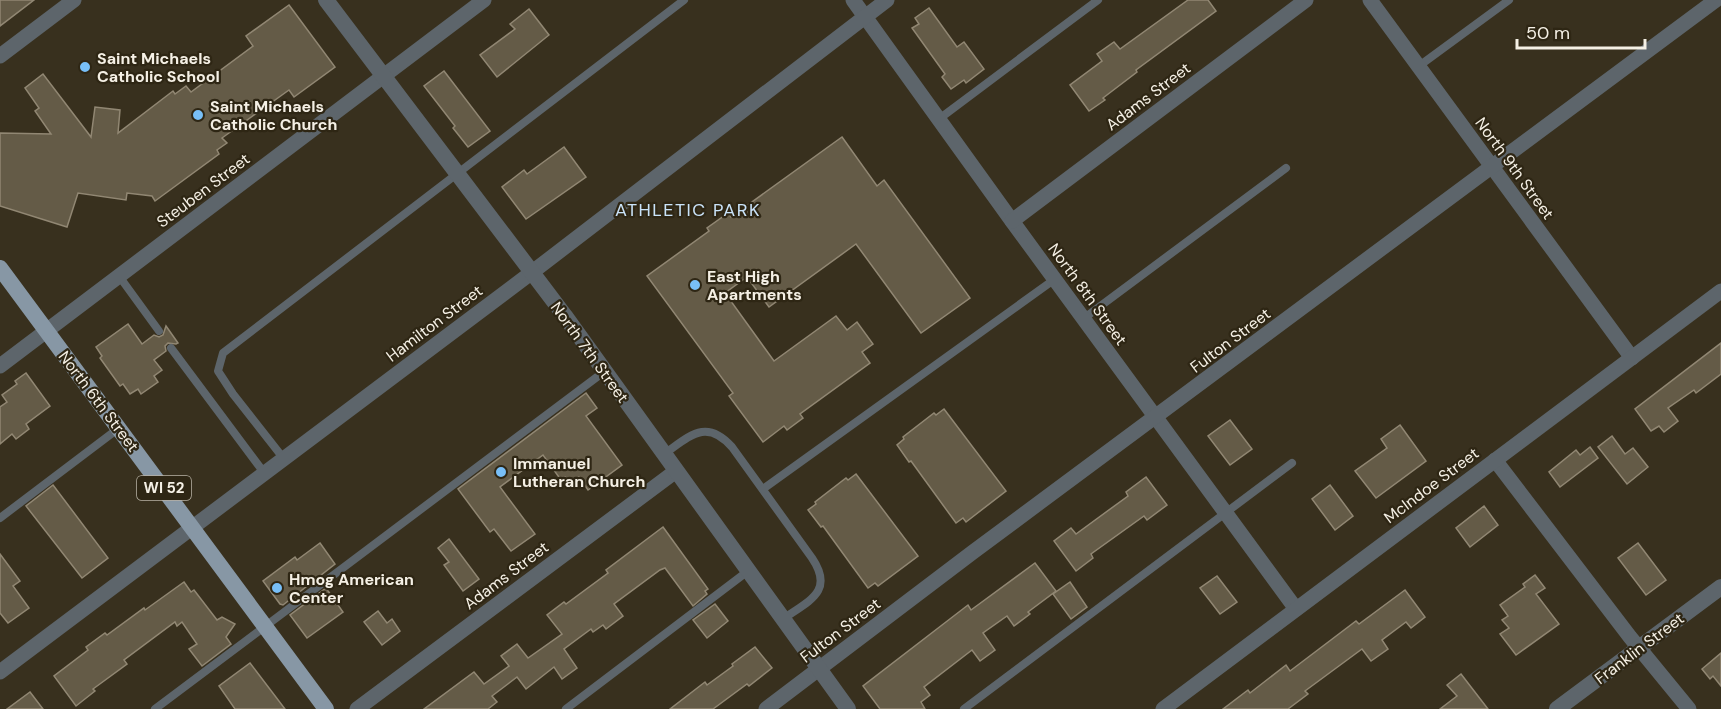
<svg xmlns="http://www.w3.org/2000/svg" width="1721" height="709" viewBox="0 0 1721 709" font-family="'DM Sans',sans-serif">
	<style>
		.building { fill: #645b47; stroke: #918773; stroke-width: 1.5 }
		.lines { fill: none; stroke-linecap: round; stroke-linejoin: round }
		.service { stroke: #5d656b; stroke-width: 8 }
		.minor { stroke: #5d656b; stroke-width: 15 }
		.tertiary { stroke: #5d656b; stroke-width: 16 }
		.primary { stroke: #8797a5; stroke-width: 16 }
		.poi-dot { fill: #78bff7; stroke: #2e2614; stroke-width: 2 }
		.labels { text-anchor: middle; stroke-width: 4.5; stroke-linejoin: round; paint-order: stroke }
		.shield { fill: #2e2614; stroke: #b9b3a6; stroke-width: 1.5 }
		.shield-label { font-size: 15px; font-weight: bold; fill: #f5f0e5 }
		.poi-label { font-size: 16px; font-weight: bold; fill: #f5f0e5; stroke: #2e2614; text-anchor: start }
		.street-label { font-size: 16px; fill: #f5f0e5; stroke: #2e2614 }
		.neighbourhood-label { font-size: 18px; letter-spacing: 1.5px; fill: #cae3f9; stroke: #2e2614 }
	</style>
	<rect width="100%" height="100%" fill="#38301e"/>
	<!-- building -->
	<g class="building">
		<path d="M0 0H34L0 26Z"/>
		<path d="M1188 0H1208L1216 11 1136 70 1137 72 1103 98 1105 100 1089 111 1070 85 1102 61 1097 54 1114 42 1120 49Z"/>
		<path d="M289 5 335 67 294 97 289 90 222 138 227 143 217 150 219 154 155 201 152 196 127 193 126 200 78 193 67 227 0 206V133L51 134 35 111 39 108 25 88 43 74 91 137 95 107 120 110 118 133 173 91 175 94 186 86 191 92 253 46 246 36Z"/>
		<path d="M929 8 957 47 964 42 984 69 966 83 964 80 951 89 942 77 945 74 912 28 919 24 915 18Z"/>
		<path d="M529 9 549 35 497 77 480 55 515 29 510 24Z"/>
		<path d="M444 71 490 131 468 147 453 128 455 126 424 86Z"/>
		<path d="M842 137 877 186 884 180 970 298 921 333 856 244 769 307 747 277 725 293 774 361 836 316 847 330 857 322 873 344 862 352 870 363 800 414 803 418 787 430 784 426 763 442 729 396 733 393 647 276 709 231 707 228 728 213 731 217Z"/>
		<path d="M564 147 586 177 526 219 502 187 524 170 527 174Z"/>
		<path d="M128 324 142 344 154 335 159 337 163 335 166 326 178 343 176 344 168 343 165 346 166 351 154 360 162 370 154 376 158 382 141 394 138 389 130 394 123 384 120 386 100 358 102 356 96 347Z"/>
		<path d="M1721 343V374L1696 393 1694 390 1668 408 1678 421 1664 432 1659 426 1651 431 1635 409Z"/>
		<path d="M26 373 50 406 26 424 29 429 16 439 12 434 0 444V407L7 402 2 395 17 384 15 381Z"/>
		<path d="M586 393 597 408 586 416 622 465 588 490 579 477 570 484 565 477 561 480 543 455 500 487 535 534 511 551 494 529 490 532 458 489Z"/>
		<path d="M944 409 1006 491 966 522 963 518 956 523 911 461 909 462 897 445 904 439 903 437 934 413 936 415Z"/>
		<path d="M1230 420 1252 449 1230 465 1208 436Z"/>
		<path d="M1400 425 1426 461 1376 498 1355 471 1387 448 1381 439Z"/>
		<path d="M1612 436 1625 454 1633 448 1648 467 1627 484 1598 447Z"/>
		<path d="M1590 447 1598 458 1560 487 1549 472 1576 450 1580 455Z"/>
		<path d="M856 474 918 556 878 586 875 583 868 588 823 526 821 527 808 510 816 504 815 502 846 478 848 480Z"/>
		<path d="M1146 477 1167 505 1147 520 1144 516 1091 554 1093 558 1076 571 1054 541 1071 528 1076 534 1128 496 1126 492Z"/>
		<path d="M53 485 108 558 82 578 26 506Z"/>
		<path d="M1330 485 1353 516 1335 530 1312 499Z"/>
		<path d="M1484 506 1498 525 1470 547 1456 528Z"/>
		<path d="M663 527 708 589 705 591 707 594 693 606 665 568 660 570 614 604 623 616 606 629 603 625 593 632 591 629 564 649 577 668 562 679 554 667 526 689 517 677 492 696 497 702 488 709H424L474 672 484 684 509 666 501 656 517 644 528 658 562 634 547 615 564 602 566 604 608 573 606 570Z"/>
		<path d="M449 539 479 579 463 591 444 565 449 562 438 548Z"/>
		<path d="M320 543 335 564 283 605 280 604 263 581 295 557 297 560Z"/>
		<path d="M1638 543 1666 580 1646 595 1618 558Z"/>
		<path d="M0 554 20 581 13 586 29 608 8 623 0 613Z"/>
		<path d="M1035 563 1056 591 1028 612 1030 614 1014 626 1007 616 983 633 995 650 980 661 972 650 924 687 930 695 921 702 925 709H880L863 686 968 605 971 610Z"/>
		<path d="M1535 575 1545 588 1536 594 1559 624 1516 655 1500 634 1509 628 1502 620 1508 616 1500 605 1525 587 1523 584Z"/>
		<path d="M1217 576 1237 602 1220 614 1200 588Z"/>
		<path d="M184 582 191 592 194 590 217 620 222 617 235 624 226 637 231 644 202 666 189 649 197 644 182 622 177 626 175 622 124 660 127 664 93 689 95 691 76 706 54 676 88 650 86 647 105 633 107 635 144 608 145 610Z"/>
		<path d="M1070 582 1087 607 1071 619 1053 594Z"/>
		<path d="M326 588 343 612 307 638 290 615Z"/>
		<path d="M1405 590 1425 617 1411 628 1406 622 1382 640 1388 649 1371 661 1362 649 1305 691 1308 694 1288 709H1223L1248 690 1250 693 1286 665 1290 671 1356 621 1359 624Z"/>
		<path d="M715 604 728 621 707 638 693 620Z"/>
		<path d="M378 611 387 623 392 619 400 631 382 645 364 622Z"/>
		<path d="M755 647 772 668 749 686 747 684 713 709H670L705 682 707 685 733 666 732 664Z"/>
		<path d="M1721 653V686L1713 676 1710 679 1702 669Z"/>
		<path d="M250 663 285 709H235L219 686Z"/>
		<path d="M1461 674 1488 709H1440L1457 696 1447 685Z"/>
		<path d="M30 692 43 709H7Z"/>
	</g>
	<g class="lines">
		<!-- service -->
		<g class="service">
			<path d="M1419 66 1509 0"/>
			<path d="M939 119 1098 0"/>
			<path d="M119 276 159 331"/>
			<path d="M1083 319 1286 168"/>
			<path d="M171 348 265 474"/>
			<path d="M664 454C690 436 706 418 732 447L812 558C835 592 808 601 783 619"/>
			<path d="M284 459 233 394 218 371 223 353 684 0"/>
			<path d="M763 489 1055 279"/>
			<path d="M0 518 119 428"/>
			<path d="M155 709 605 371"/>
			<path d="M566 709 748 571"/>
			<path d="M964 709 1292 463"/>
		</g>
		<!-- minor -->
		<g class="minor">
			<path d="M853 0 1012 221 1296 609"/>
			<path d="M1370 0 1632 358"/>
			<path d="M0 56 74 0"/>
			<path d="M1012 221 1306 0"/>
			<path d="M0 366 484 0"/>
			<path d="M1495 460 1630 637 1689 709"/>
			<path d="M0 672 531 273 887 0"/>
			<path d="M357 709 676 471"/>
			<path d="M766 709 973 552 1716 0"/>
			<path d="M1163 709 1721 291"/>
		</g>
		<!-- tertiary -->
		<g class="tertiary">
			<path d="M326 0 565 316 848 709"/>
			<path d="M1557 709 1721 587"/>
		</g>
		<!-- primary -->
		<path class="primary" d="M0 268 326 709"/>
	</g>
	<!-- markers -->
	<g class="poi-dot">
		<circle cx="85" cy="67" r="6"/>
		<circle cx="198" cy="115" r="6"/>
		<circle cx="695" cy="285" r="6"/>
		<circle cx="501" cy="472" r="6"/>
		<circle cx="277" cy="588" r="6"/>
	</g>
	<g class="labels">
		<!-- shield labels -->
		<rect class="shield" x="137" y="476" width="54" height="24" rx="4.5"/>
		<g class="shield-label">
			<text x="164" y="493">WI 52</text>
		</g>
		<!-- poi labels -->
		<g class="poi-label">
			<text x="97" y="64">Saint Michaels<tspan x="97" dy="18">Catholic School</tspan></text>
			<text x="210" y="112">Saint Michaels<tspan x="210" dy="18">Catholic Church</tspan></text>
			<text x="707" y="282">East High<tspan x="707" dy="18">Apartments</tspan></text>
			<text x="513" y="469">Immanuel<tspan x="513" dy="18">Lutheran Church</tspan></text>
			<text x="289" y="585">Hmog American<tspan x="289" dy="18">Center</tspan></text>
		</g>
		<!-- street labels -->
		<g class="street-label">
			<text transform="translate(1148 96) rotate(-37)" y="6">Adams Street</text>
			<text transform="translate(1515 168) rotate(54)" y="6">North 9th Street</text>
			<text transform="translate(203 190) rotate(-37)" y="6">Steuben Street</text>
			<text transform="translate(1088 294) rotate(54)" y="6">North 8th Street</text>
			<text transform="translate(434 323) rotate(-37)" y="6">Hamilton Street</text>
			<text transform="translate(1230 340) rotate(-37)" y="6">Fulton Street</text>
			<text transform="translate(590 352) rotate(54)" y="6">North 7th Street</text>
			<text transform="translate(99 401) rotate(53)" y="6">North 6th Street</text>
			<text transform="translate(1431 485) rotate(-37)" y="6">McIndoe Street</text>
			<text transform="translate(506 575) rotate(-37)" y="6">Adams Street</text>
			<text transform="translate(840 630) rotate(-37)" y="6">Fulton Street</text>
			<text transform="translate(1639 648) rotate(-37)" y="6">Franklin Street</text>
		</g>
		<!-- neighbourhood labels -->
		<g class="neighbourhood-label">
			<text x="688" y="216">ATHLETIC PARK</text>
		</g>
	</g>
	<!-- scale -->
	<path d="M1517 39v9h128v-9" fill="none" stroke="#f5f0e5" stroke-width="3"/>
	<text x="1526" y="39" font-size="18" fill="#f5f0e5" stroke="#2e2614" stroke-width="4.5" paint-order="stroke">50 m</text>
</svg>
